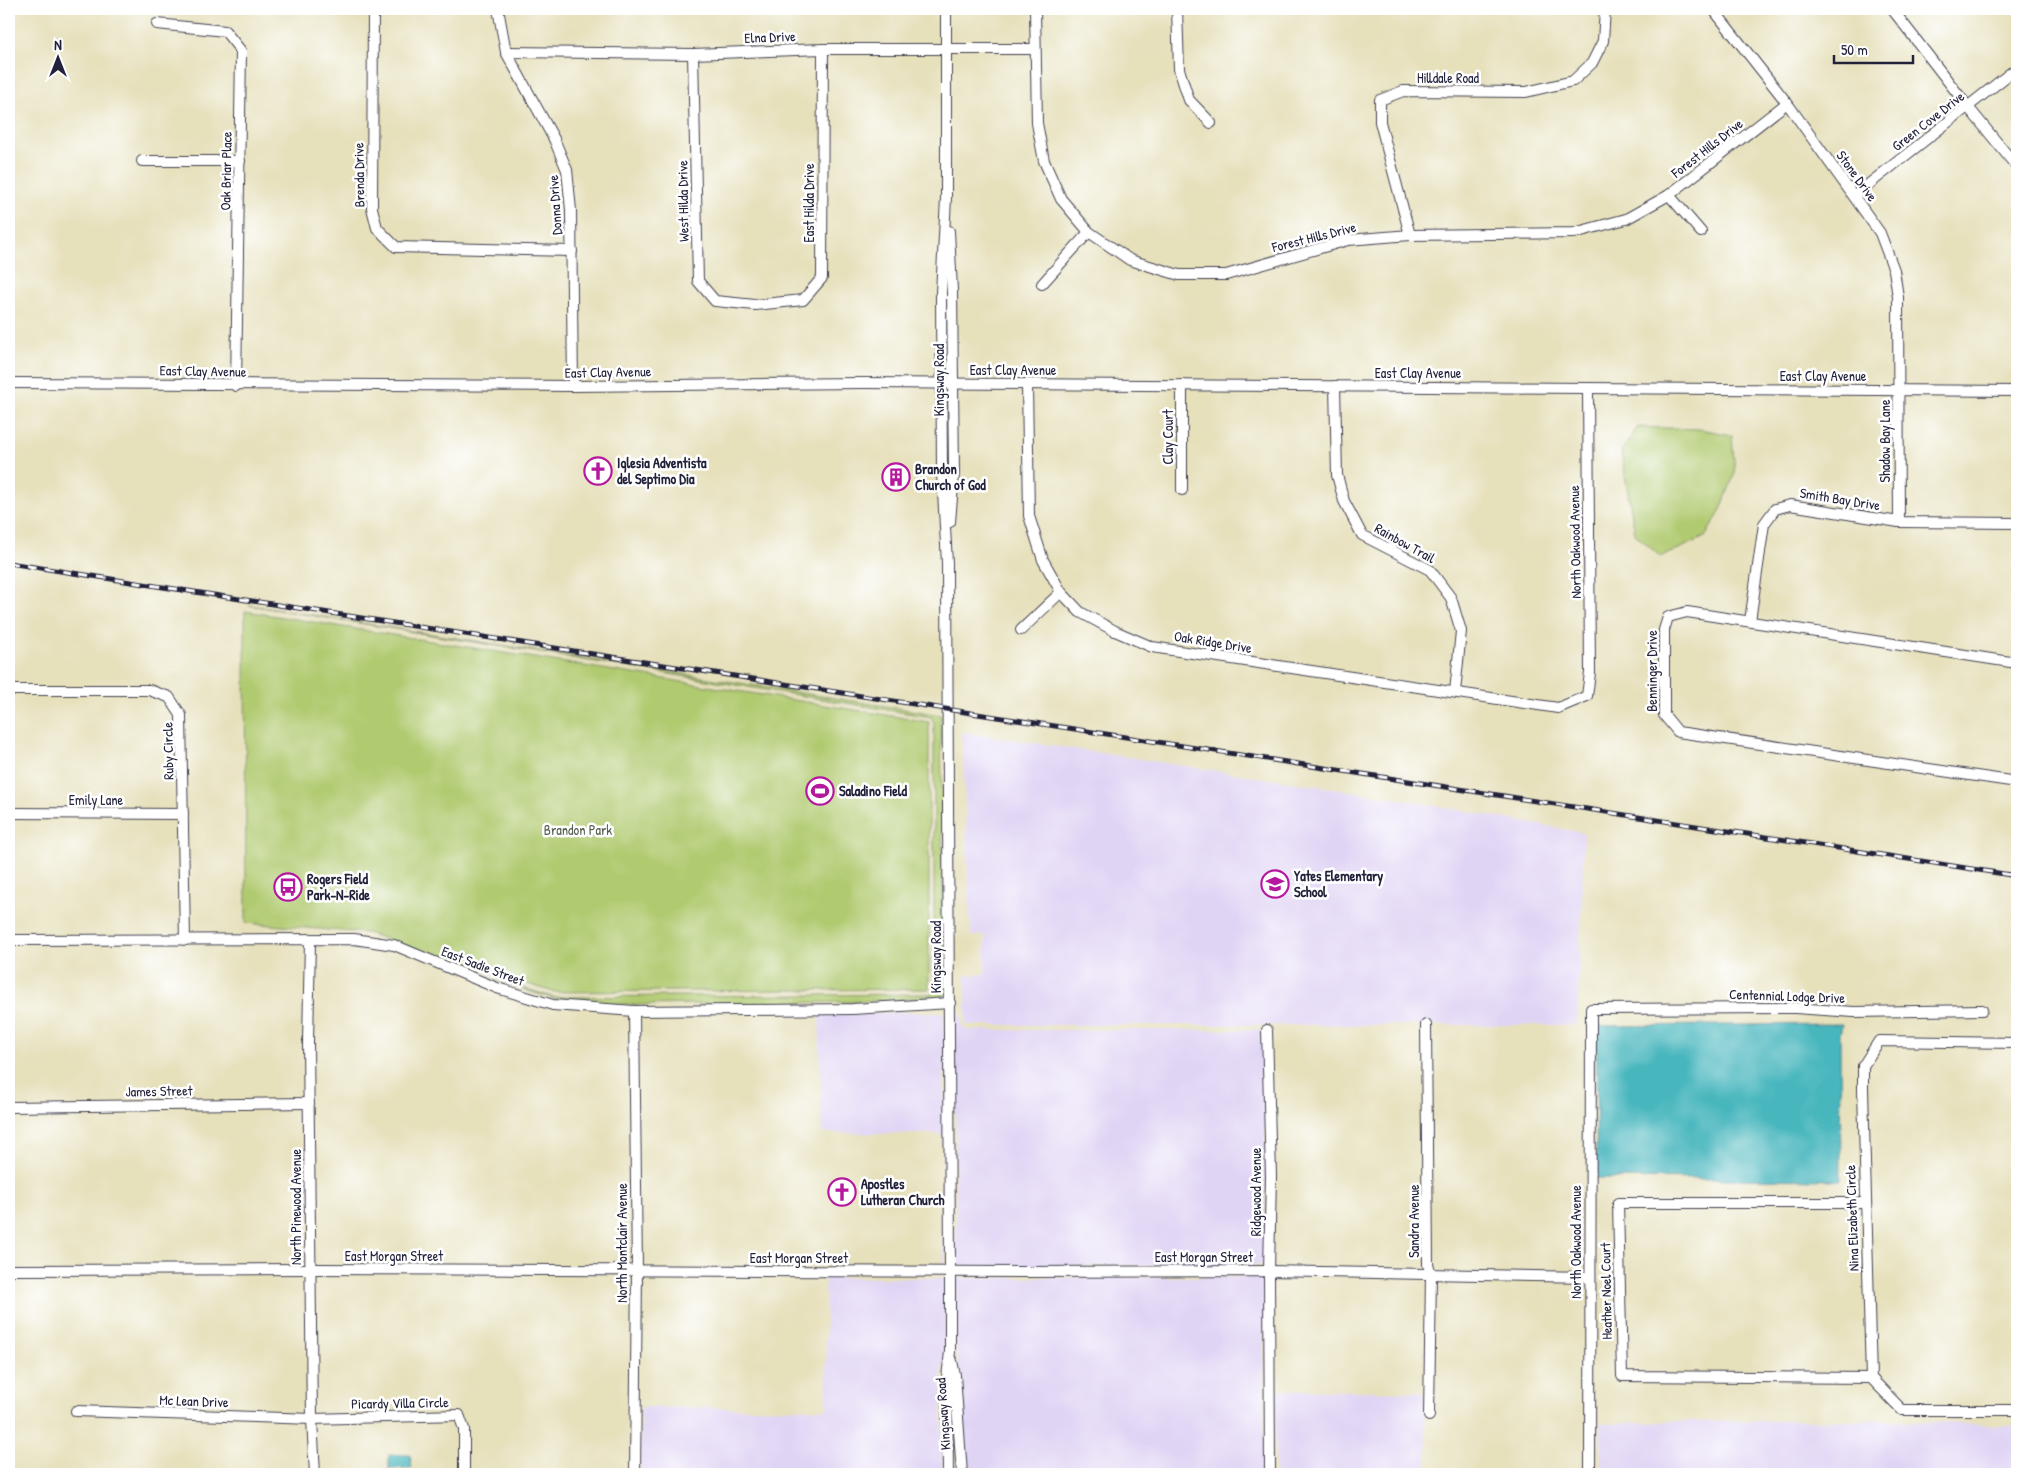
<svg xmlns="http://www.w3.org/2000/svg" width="2026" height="1483" viewBox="0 0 2026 1483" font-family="'Patrick Hand',sans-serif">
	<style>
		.built { fill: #e0d4f4 }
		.green { fill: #b0ca70; stroke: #697656 }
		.water { fill: #46b6bd; stroke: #346c7c }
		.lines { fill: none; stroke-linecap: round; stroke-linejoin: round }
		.minor-casing { stroke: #3f3e4e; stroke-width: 12 }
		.minor { stroke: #fff; stroke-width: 10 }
		.rail-casing { stroke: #22223b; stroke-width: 5 }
		.rail { stroke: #fff; stroke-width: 3; stroke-dasharray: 9; stroke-linecap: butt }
		.labels { text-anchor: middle; stroke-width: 5; stroke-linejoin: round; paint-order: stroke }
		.street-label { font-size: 14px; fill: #22223b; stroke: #fff }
		.poi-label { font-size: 14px; font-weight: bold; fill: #22223b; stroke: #fff; text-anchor: start }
		.park-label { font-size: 14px; fill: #545d4e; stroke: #fff }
	</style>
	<rect width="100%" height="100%" fill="#fff"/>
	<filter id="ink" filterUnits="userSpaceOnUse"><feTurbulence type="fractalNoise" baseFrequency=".02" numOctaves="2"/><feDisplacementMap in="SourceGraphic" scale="10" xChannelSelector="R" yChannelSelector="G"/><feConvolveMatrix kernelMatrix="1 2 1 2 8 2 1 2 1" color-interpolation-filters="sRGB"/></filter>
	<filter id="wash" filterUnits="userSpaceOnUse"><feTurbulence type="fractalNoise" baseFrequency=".0096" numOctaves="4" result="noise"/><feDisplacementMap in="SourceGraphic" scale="20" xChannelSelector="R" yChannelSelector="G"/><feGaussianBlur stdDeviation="1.12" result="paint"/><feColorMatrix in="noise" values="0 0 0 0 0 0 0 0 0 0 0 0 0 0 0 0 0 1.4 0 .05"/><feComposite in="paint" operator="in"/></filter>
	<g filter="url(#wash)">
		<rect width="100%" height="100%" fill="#e6e0bb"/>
		<!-- built -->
		<g class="built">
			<path d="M962 732 1388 797 1584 833 1577 1025H966V975L985 974V935L971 936Z"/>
			<path d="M910 1012 944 1013 945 1266H943V1137L941 1134 822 1133 819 1015Z"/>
			<path d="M955 1013H961L962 1026 966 1030H1262L1266 1176 1264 1265 956 1266Z"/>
			<path d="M1264 1277V1474H967L960 1375 956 1352V1278Z"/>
			<path d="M825 1278H945V1352L941 1378 943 1474H640L641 1407 827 1409Z"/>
			<path d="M1276 1390 1424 1392V1422H1425L1428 1474H1275Z"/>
			<path d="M1868 1420 2017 1426V1474H1602L1600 1423Z"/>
		</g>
		<!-- green -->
		<g class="green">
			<path d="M1638 427 1699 429 1732 435 1735 473 1720 512 1705 537 1661 557 1635 534 1621 451Z"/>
			<path d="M249 605 941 715 944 997 853 1002 635 1005 554 999 498 982 478 974 553 997 931 994 934 989V722L931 717Z"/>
			<path d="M245 611 929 722V989L553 992 367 933 246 923Z"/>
		</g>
		<!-- water -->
		<g class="water">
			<path d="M1842 1024 1840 1035 1841 1180 1596 1178 1597 1026Z"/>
			<path d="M389 1455H410L412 1468 389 1469Z"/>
		</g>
	</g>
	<g filter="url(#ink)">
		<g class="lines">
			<!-- minor casing -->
			<g class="minor-casing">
				<g id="minor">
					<path d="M373 9 372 208 377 228 396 247 572 251"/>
					<path d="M498 9 506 52 554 139 567 170 571 210 573 386"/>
					<path d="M946 9V198L941 293 942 473 947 563 950 1272V1352L947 1377 948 1474"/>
					<path d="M1035 9 1037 123 1044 161 1061 199 1089 232 1130 260 1179 275H1226L1348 240 1410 235 1574 233 1626 219 1669 195 1787 103"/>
					<path d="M1177 9 1179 69 1189 100 1211 123"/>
					<path d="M1713 9 1787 103 1880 233 1894 270 1898 297 1899 522"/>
					<path d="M1892 9 1968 107 2017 167"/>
					<path d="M157 24 225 31 241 51 236 386"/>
					<path d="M506 52 693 54 823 49H1035"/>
					<path d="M693 54 698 281 715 301 755 305 803 300 822 278 823 49"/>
					<path d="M142 161H240"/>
					<path d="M1669 195 1701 232"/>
					<path d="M1855 195 2017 68"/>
					<path d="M949 231 952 290 954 473 950 522"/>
					<path d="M1410 235 1380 122V100L1403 91 1526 92 1573 81 1592 63 1603 41 1605 9"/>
					<path d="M1042 284 1089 232"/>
					<path d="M9 383 573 386 862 383 2017 391"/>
					<path d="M1027 384 1029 516 1043 560 1061 592 1080 612 1115 631 1152 647 1558 708 1587 696 1590 673 1588 388"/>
					<path d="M1182 385V490"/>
					<path d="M1335 386 1337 475 1344 501 1362 535 1430 570 1451 598 1461 631 1455 692"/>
					<path d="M1750 621 1764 524 1775 509 1790 505 1899 522 2017 523"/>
					<path d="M1021 630 1061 592"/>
					<path d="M2017 663 1687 612 1668 617 1664 630V715L1678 732 2017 782"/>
					<path d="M9 690H149L169 697 181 715 185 940"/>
					<path d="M9 813 183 814"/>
					<path d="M9 940 354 939 394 945 497 988 553 1005 634 1011 853 1009 950 1003"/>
					<path d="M310 940 308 1042 312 1419 315 1474"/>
					<path d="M634 1011 637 1271 635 1474"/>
					<path d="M1426 1025 1428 1264 1431 1274 1429 1416"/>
					<path d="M1267 1030 1271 1176 1269 1271 1270 1474"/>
					<path d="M2017 1043 1879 1041 1863 1066V1089L1871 1378 1902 1410H2017"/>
					<path d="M9 1107 309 1103"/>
					<path d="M1865 1203H1618L1622 1376 1871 1378"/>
					<path d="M9 1270 310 1269 1023 1272 1269 1271 1589 1277"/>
					<path d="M952 1361 955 1375 962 1474"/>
					<path d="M76 1411 312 1419 459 1415 464 1429V1474"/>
					<path d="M1590 1474 1591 1009 1795 1008 1854 1012 1982 1010"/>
				</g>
			</g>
			<!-- minor -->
			<use href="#minor" class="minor"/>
			<!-- rail casing -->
			<g class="rail-casing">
				<path id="rail" d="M9 563 2017 876"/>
			</g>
			<!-- rail -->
			<use href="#rail" class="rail"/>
		</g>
	</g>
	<!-- icons -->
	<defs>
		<g id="church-ring" transform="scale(1.4375)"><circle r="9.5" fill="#fff" stroke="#b5179e" stroke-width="1.5"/><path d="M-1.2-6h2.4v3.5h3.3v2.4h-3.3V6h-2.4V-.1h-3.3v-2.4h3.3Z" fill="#b5179e"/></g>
		<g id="building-ring" transform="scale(1.4375)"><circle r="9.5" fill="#fff" stroke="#b5179e" stroke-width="1.5"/><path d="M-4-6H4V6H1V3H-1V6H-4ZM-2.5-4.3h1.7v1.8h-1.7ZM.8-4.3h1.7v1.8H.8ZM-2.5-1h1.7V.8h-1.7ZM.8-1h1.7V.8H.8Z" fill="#b5179e"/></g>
		<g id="stadium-ring" transform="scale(1.4375)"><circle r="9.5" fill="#fff" stroke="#b5179e" stroke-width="1.5"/><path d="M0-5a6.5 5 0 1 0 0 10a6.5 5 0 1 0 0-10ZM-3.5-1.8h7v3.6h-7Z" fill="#b5179e"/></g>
		<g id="school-ring" transform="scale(1.4375)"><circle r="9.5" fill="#fff" stroke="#b5179e" stroke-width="1.5"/><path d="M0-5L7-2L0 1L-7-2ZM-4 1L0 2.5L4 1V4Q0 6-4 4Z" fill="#b5179e"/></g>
		<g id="bus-ring" transform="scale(1.4375)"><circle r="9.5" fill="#fff" stroke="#b5179e" stroke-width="1.5"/><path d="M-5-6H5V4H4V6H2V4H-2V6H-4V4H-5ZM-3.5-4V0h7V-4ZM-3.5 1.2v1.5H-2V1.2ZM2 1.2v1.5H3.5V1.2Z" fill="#b5179e"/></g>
	</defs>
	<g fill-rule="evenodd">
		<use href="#church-ring" x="598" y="471"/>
		<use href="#building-ring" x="896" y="477"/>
		<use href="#stadium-ring" x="820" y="791"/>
		<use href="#school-ring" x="1275" y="884"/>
		<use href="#bus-ring" x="288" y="887"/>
		<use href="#church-ring" x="842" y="1192"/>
	</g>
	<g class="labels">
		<!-- street labels -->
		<g class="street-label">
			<text transform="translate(770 37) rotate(-2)" y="5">Elna Drive</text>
			<text x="1448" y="83">Hilldale Road</text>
			<text transform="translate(1928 121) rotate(-38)" y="5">Green Cove Drive</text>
			<text transform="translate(1707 148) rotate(-38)" y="5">Forest Hills Drive</text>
			<text transform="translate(226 171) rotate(-89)" y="5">Oak Briar Place</text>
			<text transform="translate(359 175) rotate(-91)" y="5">Brenda Drive</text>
			<text transform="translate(1857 176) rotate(54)" y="5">Stone Drive</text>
			<text transform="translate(683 201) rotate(-91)" y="5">West Hilda Drive</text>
			<text transform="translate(809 203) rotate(-90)" y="5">East Hilda Drive</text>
			<text transform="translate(555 205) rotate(-94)" y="5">Donna Drive</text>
			<text transform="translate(1314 237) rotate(-14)" y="5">Forest Hills Drive</text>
			<text x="1013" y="375">East Clay Avenue</text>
			<text transform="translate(203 371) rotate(1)" y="5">East Clay Avenue</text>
			<text transform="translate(608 372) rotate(-1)" y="5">East Clay Avenue</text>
			<text x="1418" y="378">East Clay Avenue</text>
			<text x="1823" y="381">East Clay Avenue</text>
			<text transform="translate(939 380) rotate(-90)" y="5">Kingsway Road</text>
			<text transform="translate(1168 437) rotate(-90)" y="5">Clay Court</text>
			<text transform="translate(1885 441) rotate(-90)" y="5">Shadow Bay Lane</text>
			<text transform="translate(1840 499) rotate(9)" y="5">Smith Bay Drive</text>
			<text transform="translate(1575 542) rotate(-91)" y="5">North Oakwood Avenue</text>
			<text transform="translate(1405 543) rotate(29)" y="5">Rainbow Trail</text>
			<text transform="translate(1213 642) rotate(9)" y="5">Oak Ridge Drive</text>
			<text transform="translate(1652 671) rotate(-90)" y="5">Benninger Drive</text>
			<text transform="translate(168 751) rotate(-91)" y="5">Ruby Circle</text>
			<text x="96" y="805">Emily Lane</text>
			<text transform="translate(936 957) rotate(-90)" y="5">Kingsway Road</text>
			<text transform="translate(483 966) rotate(21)" y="5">East Sadie Street</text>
			<text transform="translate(1787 996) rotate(2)" y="5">Centennial Lodge Drive</text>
			<text transform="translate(159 1091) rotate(-1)" y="5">James Street</text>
			<text transform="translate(1256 1192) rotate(-90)" y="5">Ridgewood Avenue</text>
			<text transform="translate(296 1207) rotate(-90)" y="5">North Pinewood Avenue</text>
			<text transform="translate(1852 1218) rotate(-92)" y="5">Nina Elizabeth Circle</text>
			<text transform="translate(1414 1221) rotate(-90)" y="5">Sandra Avenue</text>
			<text transform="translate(1576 1242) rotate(-90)" y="5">North Oakwood Avenue</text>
			<text transform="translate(622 1243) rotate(-90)" y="5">North Montclair Avenue</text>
			<text x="394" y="1261">East Morgan Street</text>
			<text x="1204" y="1262">East Morgan Street</text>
			<text x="799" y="1263">East Morgan Street</text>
			<text transform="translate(1606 1291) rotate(-91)" y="5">Heather Noel Court</text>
			<text transform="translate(194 1401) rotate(2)" y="5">Mc Lean Drive</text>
			<text transform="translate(400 1403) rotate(-1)" y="5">Picardy Villa Circle</text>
			<text transform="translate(943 1414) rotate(-94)" y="5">Kingsway Road</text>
		</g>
		<!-- poi labels -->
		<g class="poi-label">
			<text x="617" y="468">Iglesia Adventista<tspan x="617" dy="16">del Septimo Dia</tspan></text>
			<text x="915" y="474">Brandon<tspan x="915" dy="16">Church of God</tspan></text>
			<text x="839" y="796">Saladino Field</text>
			<text x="1294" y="881">Yates Elementary<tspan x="1294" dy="16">School</tspan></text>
			<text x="307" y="884">Rogers Field<tspan x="307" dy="16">Park-N-Ride</tspan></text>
			<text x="861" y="1189">Apostles<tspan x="861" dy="16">Lutheran Church</tspan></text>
		</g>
		<!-- park labels -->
		<g class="park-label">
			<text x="578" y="835">Brandon Park</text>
		</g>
	</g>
	<!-- margin -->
	<rect width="2026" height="1483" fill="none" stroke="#fff" stroke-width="30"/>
	<!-- north arrow -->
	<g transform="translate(58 58)" stroke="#ffffff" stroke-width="4" paint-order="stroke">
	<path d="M0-4L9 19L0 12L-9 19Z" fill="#22223b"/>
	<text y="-8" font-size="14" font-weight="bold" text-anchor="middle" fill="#22223b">N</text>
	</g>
	<!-- scale -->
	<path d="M1834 55v8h79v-8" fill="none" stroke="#22223b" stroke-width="2.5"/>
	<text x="1841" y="55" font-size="15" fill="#22223b" stroke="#ffffff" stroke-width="4" paint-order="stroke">50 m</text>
</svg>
